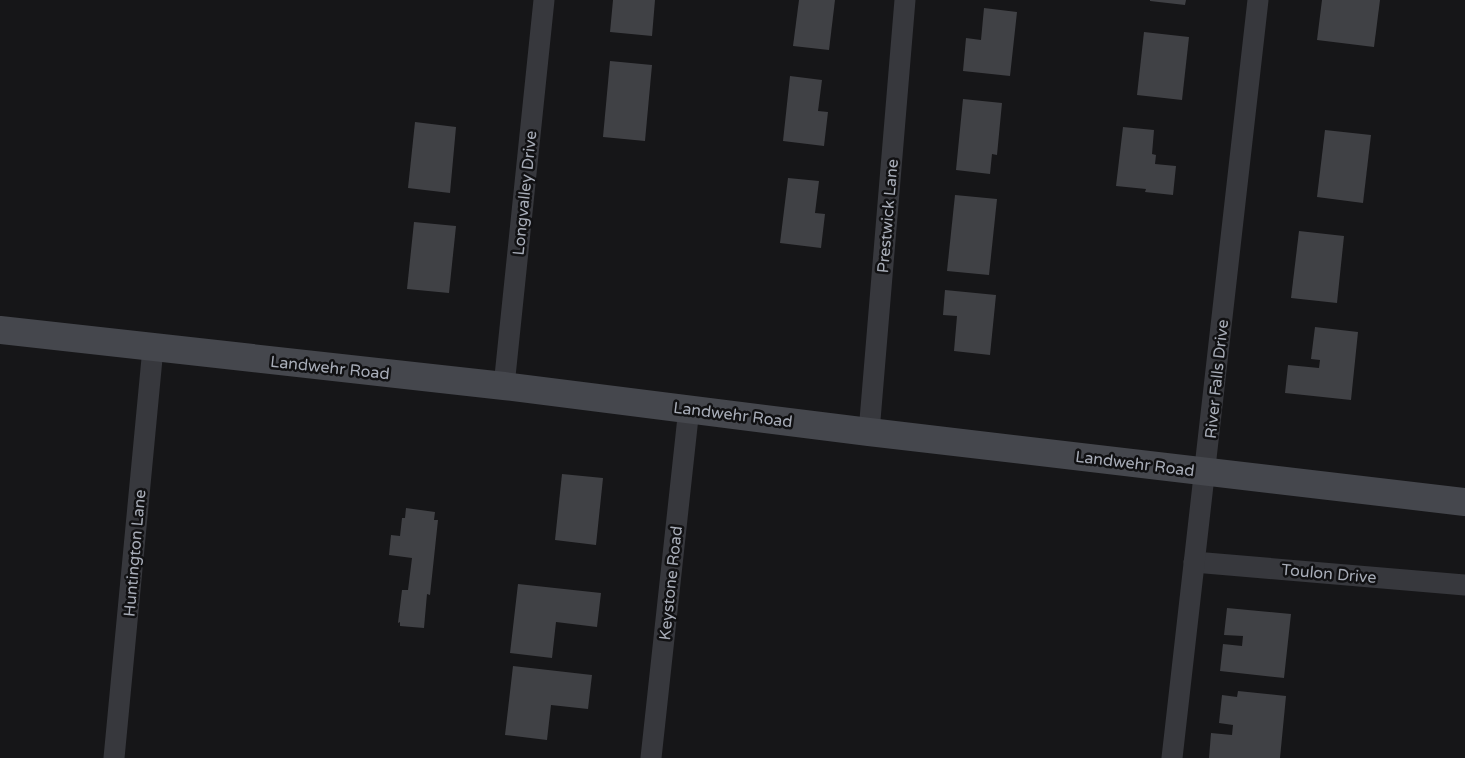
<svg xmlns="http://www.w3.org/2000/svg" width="1465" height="758" viewBox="0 0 1465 758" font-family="'Varela Round',sans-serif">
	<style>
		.building { fill: #404145 }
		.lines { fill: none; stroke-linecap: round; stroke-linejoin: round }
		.minor { stroke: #37383d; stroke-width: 21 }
		.secondary { stroke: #45474d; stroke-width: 28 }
		.labels { text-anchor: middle; stroke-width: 5; stroke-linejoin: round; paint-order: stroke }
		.street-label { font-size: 16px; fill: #a8adb8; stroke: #111113 }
	</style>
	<rect width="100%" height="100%" fill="#161618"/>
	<!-- building -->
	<g class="building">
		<path d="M613 0H655L652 36 610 32Z"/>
		<path d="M799 0H835L829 50 793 46Z"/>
		<path d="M1150 0H1186L1185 5 1150 1Z"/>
		<path d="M1322 0H1380L1374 47 1317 40Z"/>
		<path d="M984 8 1017 12 1010 76 963 71 966 38 981 40Z"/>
		<path d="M1144 32 1189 37 1182 100 1137 95Z"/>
		<path d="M610 61 652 65 645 141 603 137Z"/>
		<path d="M790 76 822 80 818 111 828 112 824 146 783 141Z"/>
		<path d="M963 99 1002 103 997 155 992 154 990 174 956 170Z"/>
		<path d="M415 122 456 127 450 193 408 188Z"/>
		<path d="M1123 127 1154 130 1152 154 1156 155 1155 164 1176 166 1173 195 1145 192 1146 189 1116 186Z"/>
		<path d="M1325 130 1371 135 1363 203 1317 197Z"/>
		<path d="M788 178 819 181 815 213 825 214 821 248 780 243Z"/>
		<path d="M955 195 997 199 989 275 947 271Z"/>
		<path d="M414 222 456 226 449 293 407 289Z"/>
		<path d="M1299 231 1344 236 1337 303 1291 298Z"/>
		<path d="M945 290 996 295 990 355 954 351 957 316 943 315Z"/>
		<path d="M1315 327 1358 332 1351 400 1285 393 1288 365 1319 368 1320 360 1311 359Z"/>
		<path d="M562 474 603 478 596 545 555 540Z"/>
		<path d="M406 508 435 512 434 520H438L430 595 427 594 424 628 400 626V622L398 623 402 590H408L412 558 389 555 391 535 400 536 402 518H405Z"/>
		<path d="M518 584 601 593 597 627 556 622 552 658 510 653Z"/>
		<path d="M1227 608 1291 614 1284 678 1220 671 1223 644 1242 646 1243 636 1224 635Z"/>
		<path d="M513 666 592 675 588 709 551 705 547 740 505 735Z"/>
		<path d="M1238 691 1286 696 1280 758H1209L1211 733 1232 735 1233 725 1219 723 1222 695 1237 697Z"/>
	</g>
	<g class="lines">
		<!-- minor -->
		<g class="minor">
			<path d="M504 386 544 0"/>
			<path d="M869 432 905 0"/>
			<path d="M1194 562 1465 585"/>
			<path d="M114 758 153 348"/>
			<path d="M651 758 689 408"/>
			<path d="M1172 758 1258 0"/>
		</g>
		<!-- secondary -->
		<path class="secondary" d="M0 330 504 386 869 432 1465 502"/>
	</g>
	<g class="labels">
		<!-- street labels -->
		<g class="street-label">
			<text transform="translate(524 193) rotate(-84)" y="6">Longvalley Drive</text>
			<text transform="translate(887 216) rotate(-85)" y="6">Prestwick Lane</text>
			<text transform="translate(330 367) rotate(6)" y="6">Landwehr Road</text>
			<text transform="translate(1216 379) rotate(-84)" y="6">River Falls Drive</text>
			<text transform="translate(733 414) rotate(7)" y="6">Landwehr Road</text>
			<text transform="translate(1135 463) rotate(7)" y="6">Landwehr Road</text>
			<text transform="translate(134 553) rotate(-85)" y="6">Huntington Lane</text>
			<text transform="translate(1329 573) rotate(5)" y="6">Toulon Drive</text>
			<text transform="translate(670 583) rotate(-84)" y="6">Keystone Road</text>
		</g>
	</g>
</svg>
